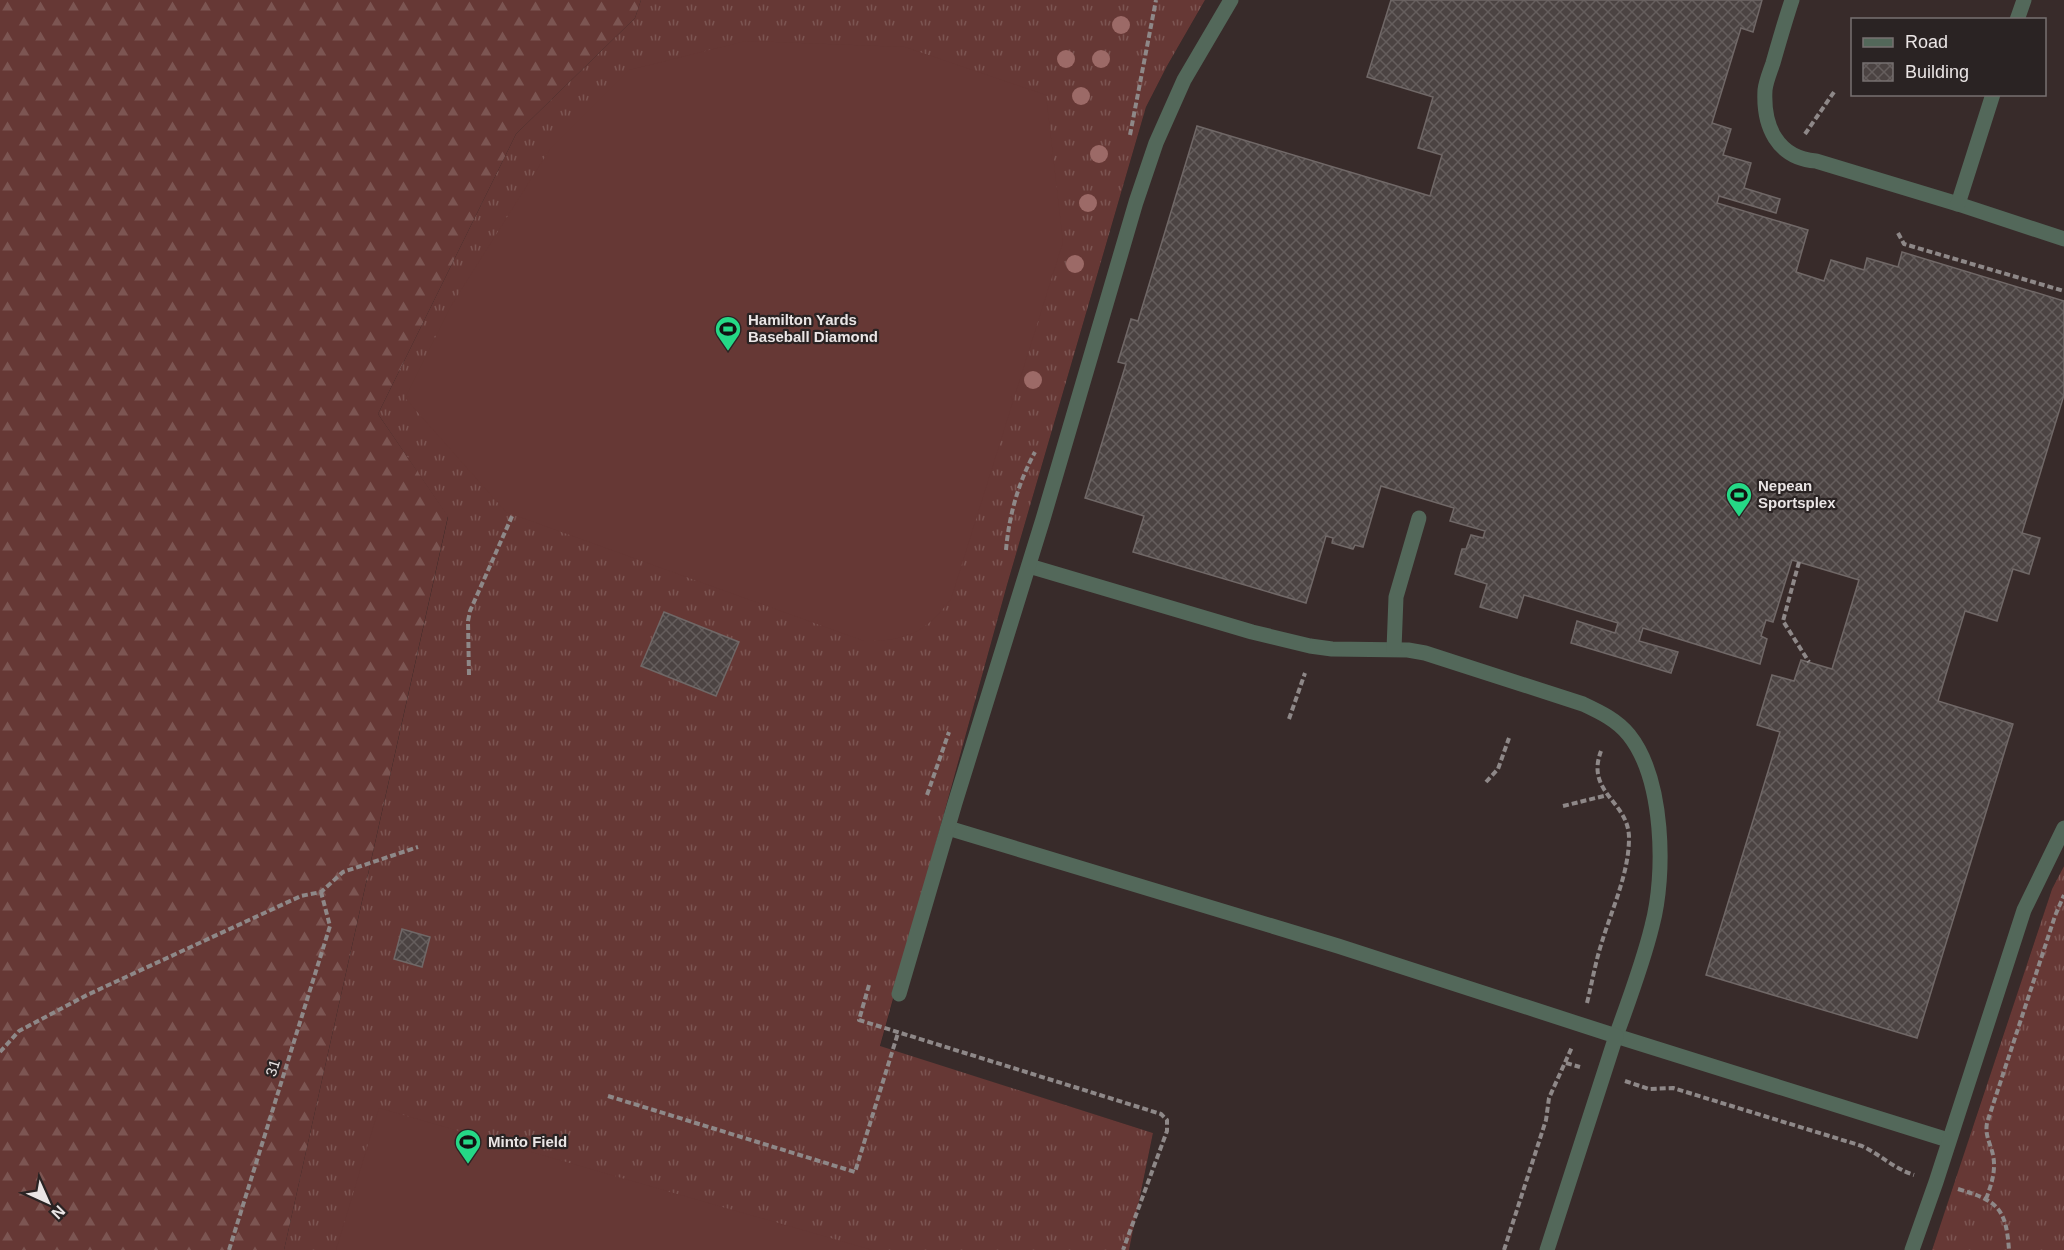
<svg xmlns="http://www.w3.org/2000/svg" width="2064" height="1250" viewBox="0 0 2064 1250" font-family="Helvetica,sans-serif">
	<style>
		.built { fill: #382b2a; fill-rule: evenodd }
		.grass { fill: url(#grass-tufts) }
		.forest { fill: url(#forest-firs) }
		.pitch { fill: #663835 }
		.building { fill: url(#building-cross-hatch); stroke: #706867; stroke-width: 1.5 }
		.lines { fill: none; stroke-linecap: round; stroke-linejoin: round }
		.path { stroke: #8e8888; stroke-width: 4; stroke-dasharray: 6 3; stroke-linecap: butt }
		.minor { stroke: #53685a; stroke-width: 15 }
		.tree { fill: #9c6a67 }
		.labels { text-anchor: middle; stroke-width: 4.5; stroke-linejoin: round; paint-order: stroke }
		.poi-label { font-size: 15px; font-weight: bold; fill: #eae5e5; stroke: #2a2323; text-anchor: start }
		.street-label { font-size: 15px; fill: #eae5e5; stroke: #2a2323 }
	</style>
	<defs>
		<pattern id="grass-tufts" width="24" height="20" patternUnits="userSpaceOnUse" patternTransform="scale(1.5)"><rect width="24" height="20" fill="#663835"/><path d="M3 7l-1-3M5 7V3M7 7l1-3M15 17l-1-3M17 17v-4M19 17l1-3" fill="none" stroke="#7c5552"/></pattern>
		<pattern id="forest-firs" width="22" height="20" patternUnits="userSpaceOnUse" patternTransform="scale(1.5)"><rect width="22" height="20" fill="#663835"/><path d="M5 1l3.5 6h-7zM16 11l3.5 6h-7z" fill="#7c5552"/></pattern>
		<pattern id="building-cross-hatch" width="8" height="8" patternUnits="userSpaceOnUse" patternTransform="scale(1.5)"><rect width="8" height="8" fill="#4b4342"/><path d="M0 0l8 8M0 8l8-8" fill="none" stroke="#655e5d"/></pattern>
	</defs>
	<rect width="100%" height="100%" fill="#2a2323"/>
	<!-- built -->
	<path class="built" d="M1205 0H2064V866L2052 889 1932 1250H1129L1153 1133 880 1047 1007 585 1146 107 1167 66ZM1852 20H2044V94H1852Z"/>
	<!-- grass -->
	<g class="grass">
		<path d="M641 0H1205L1167 66 1146 107 1007 585 880 1046 1153 1133 1129 1250H284L448 517 378 414 516 134 635 18Z"/>
		<path d="M2064 866V1250H1932L2052 889Z"/>
	</g>
	<!-- forest -->
	<path class="forest" d="M0 0H641L635 18 516 134 378 414 448 516 284 1250H0Z"/>
	<!-- pitch -->
	<g class="pitch">
		<path d="M746 41 905 47 1046 95 1063 242 951 599C925 633 907 641 864 641L506 512 405 398 451 306 550 149 629 70Z"/>
		<path d="M379 1108 872 1250H336Z"/>
	</g>
	<!-- building -->
	<g class="building">
		<path d="M1391 0H1762L1753 32 1741 28 1712 123 1731 129 1723 155 1751 163 1744 188 1780 199 1776 213 1719 196 1717 203 1808 230 1796 272 1824 281 1831 260 1864 270 1867 258 1898 267 1902 252 2064 301V395L2022 533 2040 538 2029 574 2013 569 1997 621 1965 611 1938 701 2013 724 1917 1038 1706 975 1780 732 1757 725 1772 675 1794 681 1801 660 1832 669 1859 580 1792 560 1773 622 1766 620 1761 636 1767 639 1760 664 1643 628 1639 641 1678 652 1671 673 1571 643 1577 621 1615 633 1618 623 1524 595 1517 618 1480 607 1487 584 1455 574 1462 549H1466L1471 535 1483 538 1485 531 1450 521 1454 508 1381 486 1363 547 1355 545 1353 549 1332 543 1333 538 1326 536 1306 603 1133 552 1144 516 1085 498 1126 364 1118 362 1131 319 1138 321 1197 126 1430 196 1442 155 1418 148 1433 97 1367 77Z"/>
		<path d="M664 612 739 642 716 696 641 666Z"/>
		<path d="M402 929 430 937 422 967 394 959Z"/>
	</g>
	<g class="lines">
		<!-- path -->
		<g class="path">
			<path d="M1805 134 1834 92"/>
			<path d="M1130 135 1156 0"/>
			<path d="M1898 233 1904 244 2064 291"/>
			<path d="M1006 550C1009 516 1018 483 1035 452"/>
			<path d="M1799 562 1783 621 1809 662"/>
			<path d="M469 675 468 621 470 611 513 514"/>
			<path d="M1289 719 1305 673"/>
			<path d="M1486 782 1498 769 1509 738"/>
			<path d="M927 795 949 732"/>
			<path d="M1563 806 1608 795"/>
			<path d="M869 985 859 1020 1161 1114 1167 1120V1131L1123 1250"/>
			<path d="M1587 1003C1592 983 1595 964 1601 945 1611 911 1629 874 1629 838 1629 801 1585 793 1601 751"/>
			<path d="M0 1052 19 1031 87 995 301 896 321 892 343 872 418 847"/>
			<path d="M1566 1063 1580 1067"/>
			<path d="M1625 1081 1649 1089 1673 1088 1862 1146C1881 1155 1893 1168 1914 1175"/>
			<path d="M608 1096 855 1172 898 1033"/>
			<path d="M1958 1189C1998 1201 2006 1208 2009 1250"/>
			<path d="M1986 1199C1992 1183 1997 1168 1992 1151 1989 1141 1985 1134 1987 1123L2055 916 2064 895"/>
			<path d="M229 1250 330 926 321 892"/>
			<path d="M1504 1250 1546 1120 1549 1098 1572 1047"/>
		</g>
		<!-- minor -->
		<g class="minor">
			<path d="M1792 0C1785 21 1779 42 1773 63 1770 72 1766 81 1765 90 1763 126 1777 158 1816 161L1958 204 2064 239"/>
			<path d="M2017 20 2024 0"/>
			<path d="M1958 204 1993 94"/>
			<path d="M1029 566 1252 632 1310 646 1332 649 1408 650 1425 653 1583 704C1600 712 1617 720 1629 735 1664 779 1666 874 1652 926 1643 963 1629 1000 1616 1036L1948 1140"/>
			<path d="M1394 649 1396 597 1419 518"/>
			<path d="M948 828 1338 946 1616 1036 1547 1250"/>
			<path d="M899 994 955 803 1043 519 1136 202 1156 143 1184 80 1231 0"/>
			<path d="M1912 1250 1936 1182 2024 910 2064 828"/>
		</g>
	</g>
	<!-- trees -->
	<g class="tree">
		<circle cx="1121" cy="25" r="9"/>
		<circle cx="1066" cy="59" r="9"/>
		<circle cx="1101" cy="59" r="9"/>
		<circle cx="1081" cy="96" r="9"/>
		<circle cx="1099" cy="154" r="9"/>
		<circle cx="1088" cy="203" r="9"/>
		<circle cx="1075" cy="264" r="9"/>
		<circle cx="1033" cy="380" r="9"/>
	</g>
	<!-- icons -->
	<defs>
		<g id="stadium-pin" transform="scale(1.35)"><path d="M0 17L-7.5 6A9.5 9.5 0 1 1 7.5 6Z" fill="#25d886" stroke="#2a2323"/><path d="M0-5a6.5 5 0 1 0 0 10a6.5 5 0 1 0 0-10ZM-3.5-1.8h7v3.6h-7Z" fill="#111"/></g>
	</defs>
	<g fill-rule="evenodd">
		<use href="#stadium-pin" x="728" y="329"/>
		<use href="#stadium-pin" x="1739" y="495"/>
		<use href="#stadium-pin" x="468" y="1142"/>
	</g>
	<g class="labels">
		<!-- poi labels -->
		<g class="poi-label">
			<text x="748" y="325">Hamilton Yards<tspan x="748" dy="17">Baseball Diamond</tspan></text>
			<text x="1758" y="491">Nepean<tspan x="1758" dy="17">Sportsplex</tspan></text>
			<text x="488" y="1147">Minto Field</text>
		</g>
		<!-- street labels -->
		<g class="street-label">
			<text transform="translate(273 1068) rotate(-73)" y="5">31</text>
		</g>
	</g>
	<!-- legend -->
	<rect x="1851" y="18" width="195" height="78" fill="#2a2323" stroke="#777171" stroke-width="1.5"/>
	<rect x="1863" y="38" width="30" height="9" fill="#53685a" stroke="#777171" stroke-width="1.5"/>
	<text x="1905" y="48" font-size="18" fill="#eae5e5">Road</text>
	<rect x="1863" y="63" width="30" height="18" fill="url(#building-cross-hatch)" stroke="#777171" stroke-width="1.5"/>
	<text x="1905" y="78" font-size="18" fill="#eae5e5">Building</text>
	<!-- north arrow -->
	<g transform="translate(48 1202) rotate(135)" stroke="#2a2323" stroke-width="4.5" paint-order="stroke">
	<path d="M0-4.5L10 22L0 15L-10 22Z" fill="#eae5e5"/>
	<text y="-9" font-size="16" font-weight="bold" text-anchor="middle" fill="#eae5e5">N</text>
	</g>
</svg>
